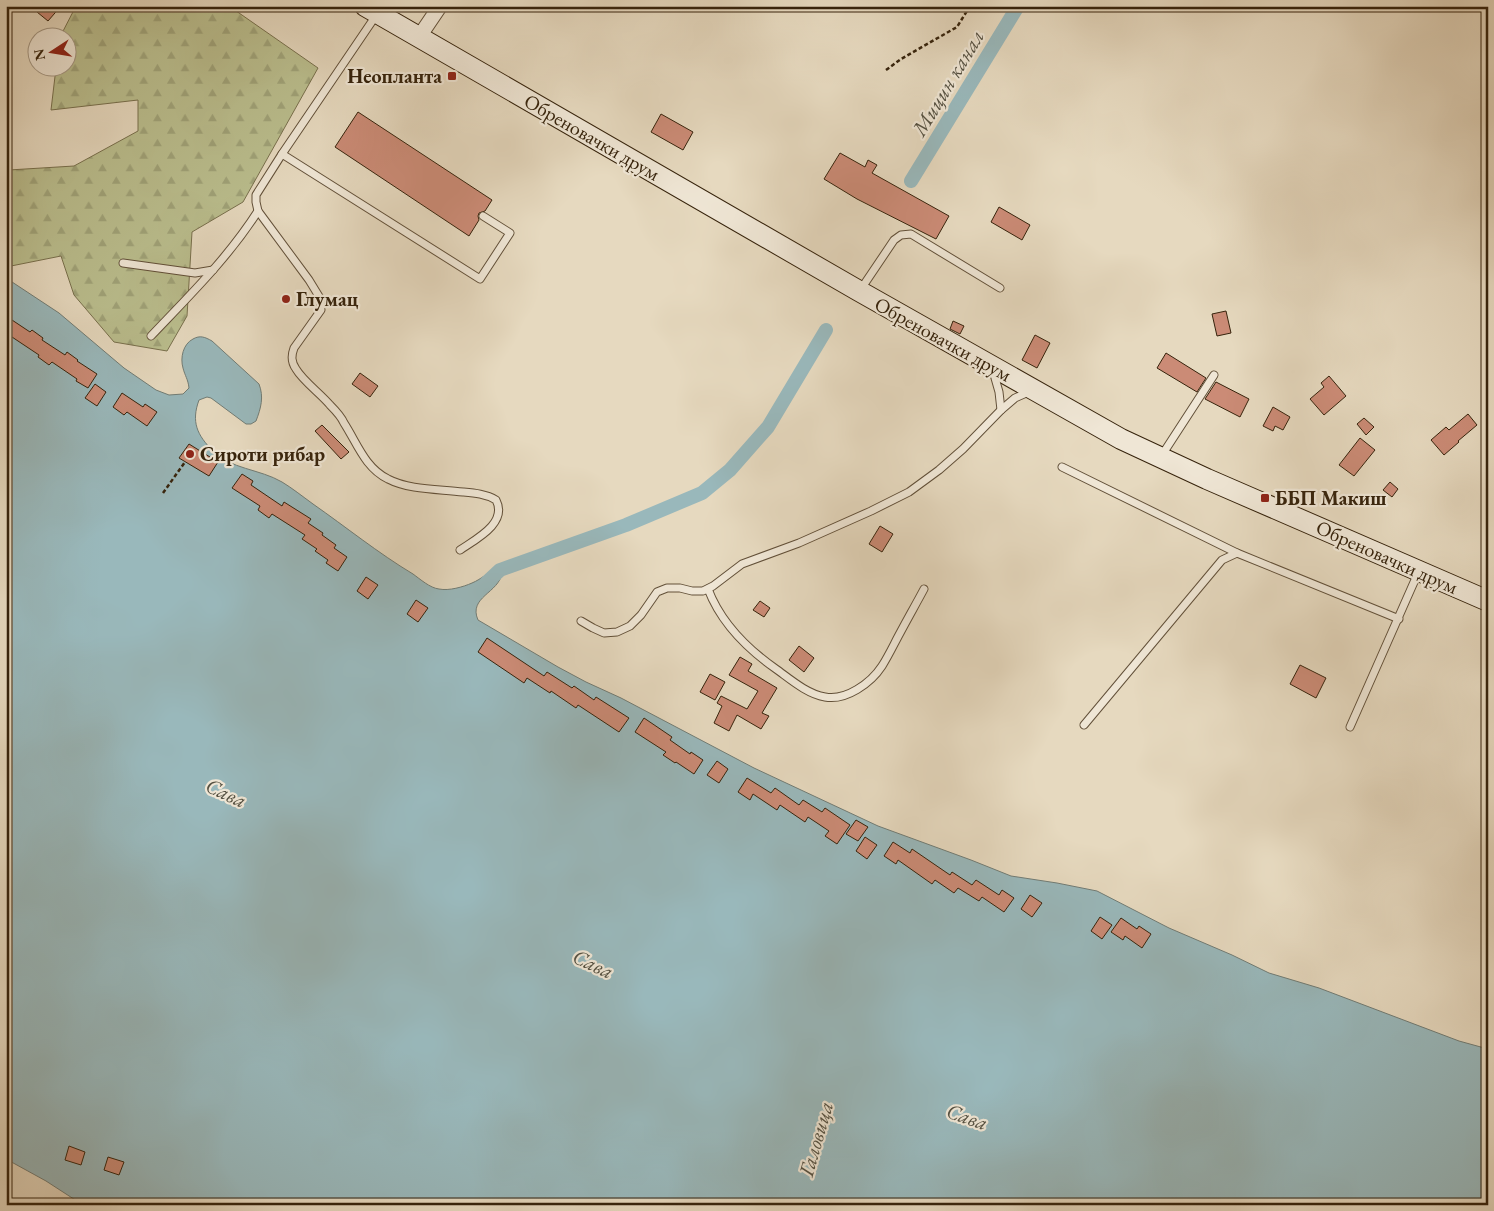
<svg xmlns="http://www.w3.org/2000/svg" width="1494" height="1211" viewBox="0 0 1494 1211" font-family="'EB Garamond',serif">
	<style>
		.forest { fill: url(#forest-firs); stroke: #78704d }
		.water { fill: #99b8bb; stroke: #717c75 }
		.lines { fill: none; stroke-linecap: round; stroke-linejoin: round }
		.canal { stroke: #99b8bb; stroke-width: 14 }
		.building { fill: #cb8b76; stroke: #36230c }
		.lane-casing { stroke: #625039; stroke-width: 9 }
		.street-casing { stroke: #625039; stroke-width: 16 }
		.secondary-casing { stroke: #36230c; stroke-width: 22 }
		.path { stroke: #36230c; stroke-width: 2.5; stroke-dasharray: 4 2.5; stroke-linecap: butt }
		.lane { stroke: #efe6d5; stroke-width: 7 }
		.street { stroke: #efe6d5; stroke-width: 14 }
		.secondary { stroke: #efe6d5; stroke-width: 20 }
		.poi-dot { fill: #8f2418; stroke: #efe6d5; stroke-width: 2 }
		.labels { text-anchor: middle; stroke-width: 4.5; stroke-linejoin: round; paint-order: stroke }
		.poi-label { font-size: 20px; font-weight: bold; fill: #36230c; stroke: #efe6d5; text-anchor: start }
		.street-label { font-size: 20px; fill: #36230c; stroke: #efe6d5 }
		.water-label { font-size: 21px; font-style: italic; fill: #545041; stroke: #efe6d5 }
	</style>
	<defs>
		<pattern id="forest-firs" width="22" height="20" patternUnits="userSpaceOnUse" patternTransform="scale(1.25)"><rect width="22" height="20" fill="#babe8e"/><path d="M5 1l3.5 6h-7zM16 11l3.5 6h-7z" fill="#a0a379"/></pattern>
	</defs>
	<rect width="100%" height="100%" fill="#e6d9bf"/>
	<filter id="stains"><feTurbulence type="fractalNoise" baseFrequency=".004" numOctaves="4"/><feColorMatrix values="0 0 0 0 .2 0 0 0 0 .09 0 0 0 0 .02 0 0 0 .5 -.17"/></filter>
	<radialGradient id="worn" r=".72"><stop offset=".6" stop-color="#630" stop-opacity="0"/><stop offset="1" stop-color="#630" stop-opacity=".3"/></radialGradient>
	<!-- forest -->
	<path class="forest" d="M76 6H229L318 68 243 202 192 232 187 316 167 351 114 342 74 295 61 256 11 266 6 261V174L9 170 74 166 138 131V100L51 110 56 68H68V38L60 37Z"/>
	<!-- water -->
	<path class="water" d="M6 278 59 313 124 368 156 390 169 395 183 394 189 388C188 379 185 376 183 368 180 358 183 344 193 339 200 335 205 337 212 341L259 384C264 397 261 408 256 421L251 424H246L211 398 207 397 199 400C191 422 197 435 213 451 230 469 260 469 282 482 292 488 302 496 313 504 346 527 378 553 413 574 420 579 430 588 439 589 449 591 463 587 472 583 482 579 488 571 500 570L502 573C499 593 468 597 478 620L558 667 586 682 621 698 754 768 878 826 971 860 1011 876 1057 883 1097 891 1169 928 1232 955 1269 973 1319 988 1459 1041 1488 1049V1205H83L46 1181 6 1159Z"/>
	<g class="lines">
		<!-- canal -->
		<g class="canal">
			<path d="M911 181 1018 6"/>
			<path d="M486 583 500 570 626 525 702 493 730 470 768 427 826 330"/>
		</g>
	</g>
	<!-- building -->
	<g class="building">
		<path d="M42 6H61L48 21 37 12Z"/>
		<path d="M358 112 492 200 485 211 479 213 478 216 479 220 469 236 335 147Z"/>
		<path d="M661 114 693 132 683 150 651 132Z"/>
		<path d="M840 153 865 167 868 160 877 165 872 173 949 216 936 239 857 199 824 179Z"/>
		<path d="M999 207 1030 225 1022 240 991 222Z"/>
		<path d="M1226 311 1231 333 1217 336 1212 314Z"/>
		<path d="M6 316 30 332 32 330 43 338 42 340 65 355 67 352 78 360 77 361 97 374 88 388 76 381 77 379 52 362 49 365 38 357 39 355 6 333Z"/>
		<path d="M953 321 964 326 960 334 950 329Z"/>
		<path d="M1035 335 1050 343 1037 368 1022 360Z"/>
		<path d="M1166 353 1206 378 1197 392 1157 368Z"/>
		<path d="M360 373 378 386 370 397 352 384Z"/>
		<path d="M1329 376 1346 396 1324 415 1310 399 1324 387 1321 383Z"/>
		<path d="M1216 382 1249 399 1240 417 1205 399Z"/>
		<path d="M95 384 106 392 97 406 85 398Z"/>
		<path d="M122 393 143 407 145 404 157 412 147 426 127 412 124 415 113 407Z"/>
		<path d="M1273 407 1290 417 1283 430 1275 426 1273 431 1263 426Z"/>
		<path d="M1468 414 1477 425 1458 441 1459 442 1444 455 1431 440 1446 427 1449 430Z"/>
		<path d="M1364 418 1374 427 1366 435 1357 424Z"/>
		<path d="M322 425 349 452 341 459 315 431Z"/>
		<path d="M1360 438 1375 450 1354 476 1339 465Z"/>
		<path d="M189 444 218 462 209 476 179 458Z"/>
		<path d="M242 474 253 481 251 485 282 506 284 502 311 519 308 523 323 533 322 535 336 545 334 548 347 557 338 571 326 563 328 560 315 551 317 549 302 539 305 535 272 514 269 518 258 510 260 506 232 488Z"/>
		<path d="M1390 482 1398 489 1392 497 1383 490Z"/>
		<path d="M880 526 893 534 882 552 869 544Z"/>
		<path d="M366 577 378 585 368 599 357 591Z"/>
		<path d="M416 600 428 608 418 622 407 614Z"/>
		<path d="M760 601 770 608 764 617 753 610Z"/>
		<path d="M487 638 544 676 547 672 572 688 574 686 594 700 596 697 629 718 619 732 578 705 576 708 551 691 550 693 527 678 524 683 478 652Z"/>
		<path d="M799 646 814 658 804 672 789 660Z"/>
		<path d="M740 657 752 664 748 671 777 688 762 713 769 716 761 729 737 715 729 731 714 723 722 706 717 703 721 696 747 709 758 691 729 675Z"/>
		<path d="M1300 665 1326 678 1316 698 1290 684Z"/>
		<path d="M710 674 725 682 715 700 700 692Z"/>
		<path d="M644 718 672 737 670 740 690 754 691 752 703 760 694 774 676 762 675 763 663 755 666 752 635 732Z"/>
		<path d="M717 761 728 769 719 783 707 775Z"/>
		<path d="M747 778 771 793 775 788 799 805 803 800 822 812 825 808 850 825 837 844 825 836 829 831 808 817 805 822 780 805 777 810 753 794 750 800 738 792Z"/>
		<path d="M856 820 868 827 858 841 846 834Z"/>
		<path d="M865 837 877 845 867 859 856 851Z"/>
		<path d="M893 842 910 853 912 849 950 875 952 872 972 885 976 880 999 895 1002 890 1014 898 1004 912 982 897 979 901 958 888 954 893 935 880 932 884 898 860 896 864 884 856Z"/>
		<path d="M1030 895 1042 903 1032 917 1021 909Z"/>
		<path d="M1100 917 1112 925 1102 939 1091 931Z"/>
		<path d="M1121 918 1137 929 1139 926 1151 934 1142 948 1125 936 1123 940 1111 932Z"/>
		<path d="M69 1146 85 1152 81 1165 65 1160Z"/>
		<path d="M108 1157 124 1162 119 1175 104 1170Z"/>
	</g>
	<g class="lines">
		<!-- lane casing -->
		<g class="lane-casing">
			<g id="lane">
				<path d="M377 14 282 154 256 195V202L258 211 309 280 320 298 321 310 294 348C291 356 291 362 296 369 303 381 321 394 330 405 335 410 341 416 344 423 357 443 365 468 388 479 409 490 439 489 463 492 474 493 486 494 496 500 508 523 476 539 460 550"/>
				<path d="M282 154 480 279 510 233 483 216"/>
				<path d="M123 263 195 273 213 270"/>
				<path d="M861 289 894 240 901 235 911 234 1000 288"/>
				<path d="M151 336C189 296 228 258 258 211"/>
				<path d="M993 371 999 392 1001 410"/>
				<path d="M1162 455 1214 375"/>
				<path d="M1062 467 1237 553"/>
				<path d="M708 589C721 623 746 648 776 669 790 679 807 694 825 697 846 701 871 683 882 666 889 655 894 644 900 633 908 618 916 604 924 589"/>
				<path d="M581 621 593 628 604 633 617 632 630 626 641 615 657 592 667 588H680L692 591H703L713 586 742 564 799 543 871 511 909 492 939 470 963 449 1001 410 1015 398 1031 391"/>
				<path d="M1084 725 1222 560 1237 553 1399 619"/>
				<path d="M1350 727 1418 573"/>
			</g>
		</g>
		<!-- street casing -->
		<g class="street-casing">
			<path id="street" d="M419 37 440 6"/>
		</g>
		<!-- secondary casing -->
		<g class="secondary-casing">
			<path id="secondary" d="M365 6 859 291 1121 439 1207 479 1488 601"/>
		</g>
		<!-- path -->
		<g class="path">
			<path d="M886 70 901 59 957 27 970 6"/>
			<path d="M163 493 185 462"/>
		</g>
		<!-- lane -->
		<use href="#lane" class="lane"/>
		<!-- street -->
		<use href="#street" class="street"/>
		<!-- secondary -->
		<use href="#secondary" class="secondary"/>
	</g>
	<!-- markers -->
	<g class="poi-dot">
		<rect x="447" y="71" width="10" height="10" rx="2.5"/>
		<circle cx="286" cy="299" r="5"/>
		<circle cx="190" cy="454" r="5"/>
		<rect x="1260" y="493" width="10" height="10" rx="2.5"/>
	</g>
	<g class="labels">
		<!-- poi labels -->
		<g class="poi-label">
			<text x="442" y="83" text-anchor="end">Неопланта</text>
			<text x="296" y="306">Глумац</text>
			<text x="200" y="461">Сироти рибар</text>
			<text x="1275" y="505">ББП Макиш</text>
		</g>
		<!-- street labels -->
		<g class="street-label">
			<text transform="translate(592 137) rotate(30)" y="7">Обреновачки друм</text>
			<text transform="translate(943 339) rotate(29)" y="7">Обреновачки друм</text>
			<text transform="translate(1387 557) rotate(24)" y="7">Обреновачки друм</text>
		</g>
		<!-- water labels -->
		<g class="water-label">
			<text transform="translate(948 83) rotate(-59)" y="7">Мицин канал</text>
			<text transform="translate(226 793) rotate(25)" y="7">Сава</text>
			<text transform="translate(593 964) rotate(25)" y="7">Сава</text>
			<text transform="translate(967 1117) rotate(19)" y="7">Сава</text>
			<text transform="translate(816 1139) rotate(-74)" y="7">Галовица</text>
		</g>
	</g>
	<!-- margin -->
	<rect width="1494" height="1211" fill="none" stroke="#e6d9bf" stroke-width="25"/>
	<rect x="8" y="8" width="1479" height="1196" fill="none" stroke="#36230c" stroke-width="2.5"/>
	<rect x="12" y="12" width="1469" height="1186" fill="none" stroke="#36230c"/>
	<!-- north arrow -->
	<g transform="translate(52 52) rotate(258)"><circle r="24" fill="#efe6d5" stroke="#a59885"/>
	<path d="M0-4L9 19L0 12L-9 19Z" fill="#8f2418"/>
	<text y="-8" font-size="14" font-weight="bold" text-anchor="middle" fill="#36230c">N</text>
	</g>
	<rect width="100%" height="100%" filter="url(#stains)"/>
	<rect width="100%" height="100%" fill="url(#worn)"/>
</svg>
